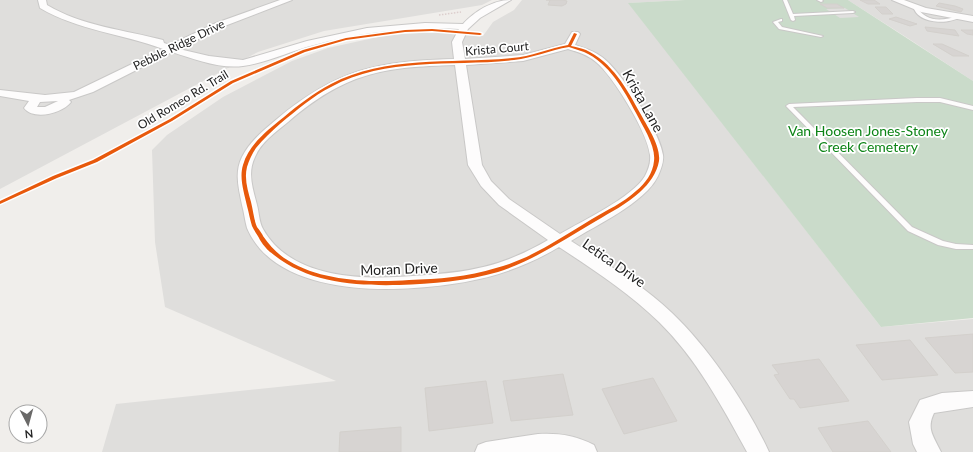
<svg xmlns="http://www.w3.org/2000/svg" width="973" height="452" viewBox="0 0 973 452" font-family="Lato,sans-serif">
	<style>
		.residential { fill: #dfdedc }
		.cemetery { fill: #cadbca }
		.parking { fill: #e0dfde }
		.building { fill: #d7d4d2; stroke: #d3d0cc }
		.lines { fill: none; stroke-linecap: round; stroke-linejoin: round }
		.lane-casing { stroke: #c9c8c7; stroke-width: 2 }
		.street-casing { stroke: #c9c8c7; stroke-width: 2 }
		.path { stroke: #dccecd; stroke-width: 1.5; stroke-dasharray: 1.5 1.5; stroke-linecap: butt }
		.lane { fill: #fdfcfc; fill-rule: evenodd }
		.street { fill: #fdfcfc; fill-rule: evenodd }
		.cycleway-casing { stroke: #fff; stroke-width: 3 }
		.cycleway { fill: #e8590c; fill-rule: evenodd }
		.labels { text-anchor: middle; stroke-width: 3.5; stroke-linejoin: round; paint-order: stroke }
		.far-street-label { font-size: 12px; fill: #222; stroke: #fff }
		.street-label { font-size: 14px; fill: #222; stroke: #fff }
		.park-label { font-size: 14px; fill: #0c8416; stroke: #fff }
	</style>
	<rect width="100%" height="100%" fill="#f0eeeb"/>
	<!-- residential -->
	<g class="residential">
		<path d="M0 0H492L482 5 324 31 258 52 0 189Z"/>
		<path d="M522 0H685L629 3 881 327 973 319V452H102L116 404 336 381 165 307 155 242 152 150 167 135 223 97 292 61 328 48 387 35 440 32 483 36 493 22 514 10Z"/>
		<path d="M848 0H973V81L906 37Z"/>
	</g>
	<!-- cemetery -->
	<path class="cemetery" d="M685 0H848L973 81V318L881 327 628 3Z"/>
	<!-- parking -->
	<path class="parking" d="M845 8 859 17 840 18 826 9Z"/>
	<!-- building -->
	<g class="building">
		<path d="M546 0H563L567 1 566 4 562 6 548 5 550 0Z"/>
		<path d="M860 0H874L880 4H868Z"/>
		<path d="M939 3 955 6 963 9 961 12 936 6Z"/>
		<path d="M820 4H837L844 8H827Z"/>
		<path d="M875 7H886L893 14H882Z"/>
		<path d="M896 17 917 24 910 26 889 19Z"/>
		<path d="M925 27 955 30 959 36 927 31Z"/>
		<path d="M961 30H973V35L967 34Z"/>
		<path d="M933 44H942L969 56H953Z"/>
		<path d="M973 334V372L955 373 925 338Z"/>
		<path d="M910 340 938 375 882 380 856 345Z"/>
		<path d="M819 359 849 401 800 408 794 399H790L774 375 779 374 772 365Z"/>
		<path d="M563 374 573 415 511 421 503 381Z"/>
		<path d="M653 378 677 421 624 434 602 389Z"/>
		<path d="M486 381 493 423 429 431 425 388Z"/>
		<path d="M868 421 891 452H833L818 428Z"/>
		<path d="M401 427V452H339L340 432Z"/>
	</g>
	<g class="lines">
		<!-- lane casing -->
		<g class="lane-casing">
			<g id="lane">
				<path d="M783 0H787L793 14 853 11 855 12 853 13 794 16 795 20 793 21 791 20Z"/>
				<path d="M817 0H822L823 1 821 2Z"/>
				<path d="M913 5H915C926 23 941 21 959 16L961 17C947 25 916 24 913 5Z"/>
				<path d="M781 19H782V21L778 22 782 27 823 36 821 37 779 29 773 22Z"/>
				<path d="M917 98H940L973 106V110L940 102H917L793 107 912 227 943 241 956 244 973 245V249H956L938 245 908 231 786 106 789 104Z"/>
			</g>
		</g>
		<!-- street casing -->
		<g class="street-casing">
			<g id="street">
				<path d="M38 0H46L47 5C82 26 125 30 163 40L164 43 170 45 216 23 280 0H292L222 27 179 49 209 56 243 60 307 41 367 28 425 23 463 24C475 11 493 0 511 0L480 18 468 29 462 42 465 59 523 55 565 44 572 32H578L580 34 575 45C584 48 594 51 602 57 621 71 660 132 663 155 664 162 661 169 658 176 645 203 596 225 571 241 605 263 642 284 672 313 708 347 748 406 769 452H747C722 406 696 358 659 322 629 293 594 270 559 247 512 275 469 284 414 288 360 292 272 287 247 228 245 221 244 212 242 205 239 189 234 173 242 157 250 141 264 130 277 119 337 69 378 61 454 59L452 42 459 29C410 27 361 32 314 45 290 51 267 63 243 66 220 69 193 59 172 52L93 92 69 100 71 102C63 113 34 121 24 108L29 101 0 96V90L45 95 74 92 163 49C123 34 77 30 40 8ZM568 49C578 52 588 55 596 62 613 76 648 133 650 155 651 163 648 170 645 176 633 197 582 221 560 234L509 199 491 181 482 165 466 65 523 61ZM455 65 468 165 481 186 499 205 548 240C500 268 468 272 413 276 363 280 291 279 263 229 259 222 259 212 257 205 253 189 247 173 255 157 261 142 276 132 288 122 345 73 382 67 455 65ZM58 101 45 107H37L40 102Z"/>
				<path d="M892 0H904L926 8 973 16V22L921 12Z"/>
				<path d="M973 391V407L934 413C926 429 934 437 941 452H917L913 444 909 422 920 400 942 393Z"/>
				<path d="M538 434C558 433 575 435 594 445L597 452H475L478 445 486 442Z"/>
			</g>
		</g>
		<!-- path -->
		<path class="path" d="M439 15 461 12"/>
		<!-- lane -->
		<use href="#lane" class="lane"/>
		<!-- street -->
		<use href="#street" class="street"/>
		<!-- cycleway casing -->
		<g class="cycleway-casing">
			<g id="cycleway">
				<path d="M432 29 480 33 482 34 480 35 432 31 405 32 346 40 305 52 233 83 172 121 97 162 57 178 0 204V201L53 176 93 160 170 119 231 81 303 50 346 38 405 30Z"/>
				<path d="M574 33 577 34 571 46C576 47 581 48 586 50 612 62 627 89 640 113 647 126 661 146 659 161 657 173 649 184 640 192 627 204 611 212 596 221 565 239 533 261 498 272 467 281 432 284 399 285 356 286 309 283 274 255 273 254 267 250 266 248 264 246 262 243 260 240 258 235 254 231 252 226 250 220 249 213 247 206 244 192 239 178 243 165 249 144 268 130 284 117 298 105 314 93 331 84 386 55 451 64 512 58 531 57 549 48 568 45ZM569 47C574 49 579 50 584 52 609 63 624 90 636 113 643 127 656 146 654 161 653 173 645 184 636 191 623 203 607 210 592 219 562 237 531 259 496 268 468 277 438 279 409 280 372 283 321 281 289 261 278 255 270 246 263 236 263 235 258 228 257 227 254 220 253 210 251 202 248 191 244 179 247 167 249 160 252 154 256 148 263 139 272 131 281 123 297 110 313 96 331 87 387 56 453 67 514 60 533 58 550 50 569 47Z"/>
			</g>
		</g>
		<!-- cycleway -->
		<use href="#cycleway" class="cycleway"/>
	</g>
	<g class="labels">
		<!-- far-street labels -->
		<g class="far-street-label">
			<text transform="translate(179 45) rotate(-26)" y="4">Pebble Ridge Drive</text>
			<text transform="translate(497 49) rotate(-5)" y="4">Krista Court</text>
			<text transform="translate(183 100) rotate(-31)" y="4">Old Romeo Rd. Trail</text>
		</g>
		<!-- street labels -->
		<g class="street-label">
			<text transform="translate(643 101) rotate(61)" y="5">Krista Lane</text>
			<text transform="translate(614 263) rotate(35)" y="5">Letica Drive</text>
			<text transform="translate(399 269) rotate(-2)" y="5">Moran Drive</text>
		</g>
		<!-- park labels -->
		<g class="park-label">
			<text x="868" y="136">Van Hoosen Jones-Stoney<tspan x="868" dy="16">Creek Cemetery</tspan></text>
		</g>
	</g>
	<!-- north arrow -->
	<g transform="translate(28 424) rotate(174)"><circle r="19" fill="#ffffff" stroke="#a7a7a7"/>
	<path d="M0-3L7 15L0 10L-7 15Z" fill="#6a6968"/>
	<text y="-6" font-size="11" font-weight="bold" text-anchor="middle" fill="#222222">N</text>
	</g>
</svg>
